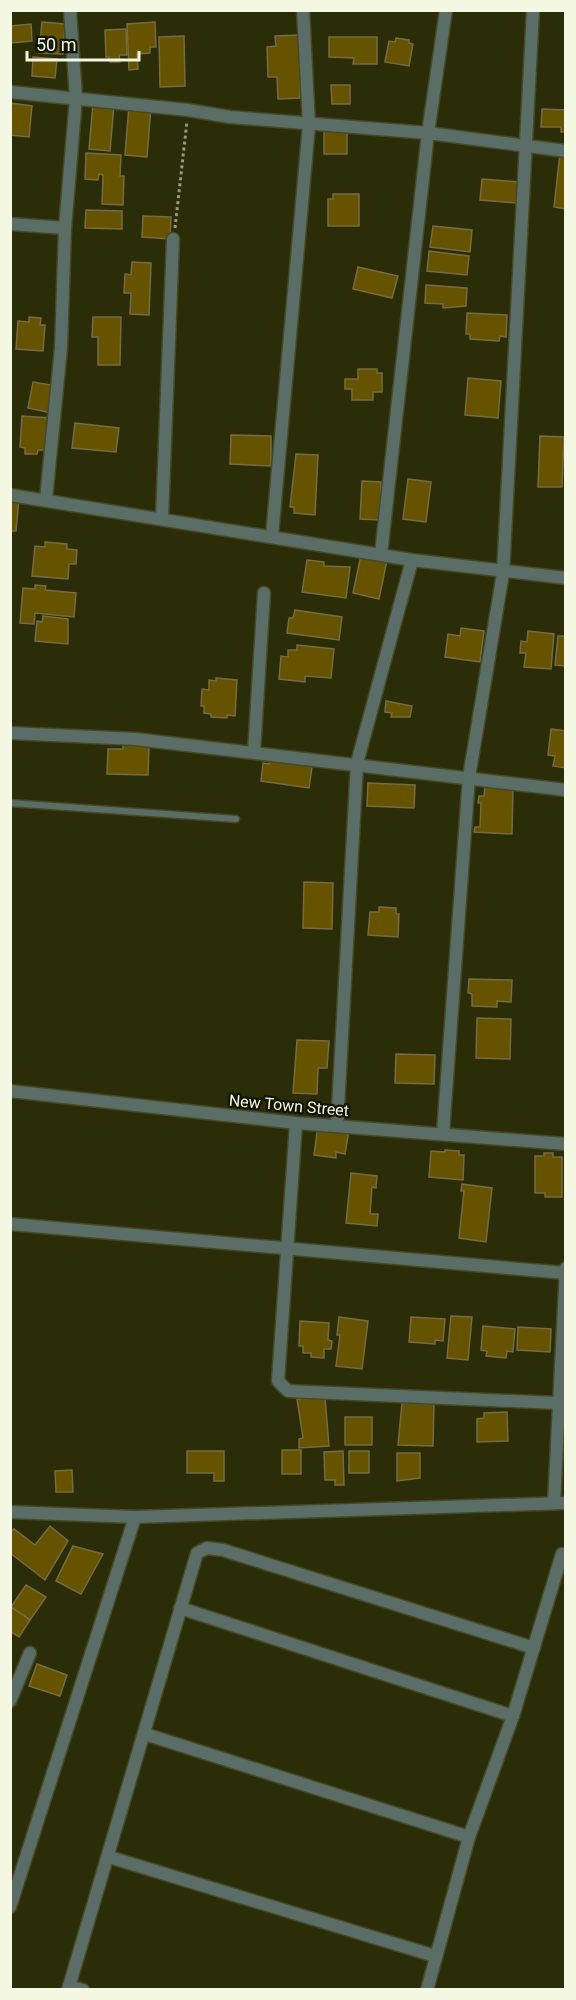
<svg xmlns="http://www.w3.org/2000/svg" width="576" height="2000" viewBox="0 0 576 2000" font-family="Roboto,sans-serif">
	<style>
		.building { fill: #665300; stroke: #766b44; stroke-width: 1.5 }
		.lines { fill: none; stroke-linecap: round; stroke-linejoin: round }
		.service-casing { stroke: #464926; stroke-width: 9 }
		.minor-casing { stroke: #464926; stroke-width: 15 }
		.path { stroke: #989b7e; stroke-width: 3; stroke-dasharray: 3 3; stroke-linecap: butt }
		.service { stroke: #5a6e67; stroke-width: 6 }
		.minor { stroke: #5a6e67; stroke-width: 12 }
		.labels { text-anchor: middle; stroke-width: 4.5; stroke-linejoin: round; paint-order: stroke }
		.street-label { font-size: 16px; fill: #f4f7e2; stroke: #121405 }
	</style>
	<rect width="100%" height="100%" fill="#2a2d07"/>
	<!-- building -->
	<g class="building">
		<path d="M42 22 65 24 63 54 39 53Z"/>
		<path d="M155 22 156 47H150V53L137 54 138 69 129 70 127 24Z"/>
		<path d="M31 24 32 41 11 43 10 26Z"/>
		<path d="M126 29 127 55H119L120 62H110L109 57H106L105 30Z"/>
		<path d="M299 35 300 98 278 99 277 77H268L267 47 276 46 275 36Z"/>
		<path d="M184 36 185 86 160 87 159 37Z"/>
		<path d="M329 37H377V64H353L354 58 329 57Z"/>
		<path d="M396 38 409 40V43L413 44 409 66 385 62 389 41 395 42Z"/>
		<path d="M33 57 57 59 55 78 32 76Z"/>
		<path d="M331 85H350V104H332Z"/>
		<path d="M10 103 32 106 29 137 10 135Z"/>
		<path d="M93 103 114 105 110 151 89 149Z"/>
		<path d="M129 105 151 107 147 157 125 155Z"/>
		<path d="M565 105 566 132H561V127H541L542 109 565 110Z"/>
		<rect x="324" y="128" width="23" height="26"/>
		<path d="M86 153 121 155 120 176H124L123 205 102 204 103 175 99 174 98 180 85 179Z"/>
		<path d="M560 153 566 154V209L554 207Z"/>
		<path d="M482 179 519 182 517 203 480 200Z"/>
		<path d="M333 194H359V226H328V199H333Z"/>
		<path d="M86 210 122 211V229L85 228Z"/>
		<path d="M143 216 171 217 170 239 142 237Z"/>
		<path d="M433 226 472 230 470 252 430 247Z"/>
		<path d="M429 251 469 256 467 275 427 271Z"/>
		<path d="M132 262 151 263 149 315 130 314 131 293H124L125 274 131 275Z"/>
		<path d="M358 267 398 276 392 298 353 289Z"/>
		<path d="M426 285 467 288 466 306 443 308V304L425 303Z"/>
		<path d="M467 313 507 315 506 337 500 336 499 341 470 339V334H466Z"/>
		<path d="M29 317 41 318 40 325H45L43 351 16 349 18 321 29 322Z"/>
		<path d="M93 317H121L120 365H98V337H92Z"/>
		<path d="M358 369H377V373H382V392H373V400H352V389H345V379H358Z"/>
		<path d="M468 378 501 381 498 418 465 415Z"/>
		<path d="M33 382 57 386 52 413 28 408Z"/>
		<path d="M22 416 51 418 48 450H38L37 454H25V448L20 447Z"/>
		<path d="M75 423 119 428 116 452 72 448Z"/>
		<path d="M231 435 271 436V466L230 464Z"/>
		<path d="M540 436 564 437 562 487H538Z"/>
		<path d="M296 454 318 455 315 515 294 513V507H290Z"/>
		<path d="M408 479 431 482 426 522 403 519Z"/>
		<path d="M362 481 381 482 380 520 360 519Z"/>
		<path d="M10 497 19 498 16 531H10Z"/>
		<path d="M45 542 67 544V549L77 550 76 564H69L68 579 32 576 35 546 45 547Z"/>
		<path d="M361 555 387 560 379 599 353 593Z"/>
		<path d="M307 560 324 562V566L350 567 346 598 302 592Z"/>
		<path d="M35 585 46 586 45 590 76 593 74 617 35 613 34 624 20 623 23 588 35 589Z"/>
		<path d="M295 610 342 617 339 640 287 633 289 618H293Z"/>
		<path d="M43 616 68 619V644L35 641 37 621 42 622Z"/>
		<path d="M461 628 484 631 480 662 445 657 448 634 460 636Z"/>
		<path d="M528 631 554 634 551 669 524 667 526 653H520L521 641 527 642Z"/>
		<path d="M558 636H566V666L555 665Z"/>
		<path d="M297 645 334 649 331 678 305 676V682L279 679 281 656 288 657V650H297Z"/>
		<path d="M216 678 237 680 235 716 227 715V718L211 717V714L204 713V706H201L202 689 209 690V680L216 681Z"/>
		<path d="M386 701 412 706 410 717H391L392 713 385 712Z"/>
		<path d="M551 729 566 731V768L553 766 555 756 548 755Z"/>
		<path d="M123 744 149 745 148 775 107 774 108 749H123Z"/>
		<path d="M271 754 313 760 309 788 261 781 263 763 269 764Z"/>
		<path d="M368 783 415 785 414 808 367 806Z"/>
		<path d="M485 787 513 788 512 834 474 832 475 827H480L481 803H478L479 796H484Z"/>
		<path d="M304 882 333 883 332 929 303 928Z"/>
		<path d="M379 907 396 908V914H399L398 937 368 935 370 912H379Z"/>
		<path d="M469 979 512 980 511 1002 497 1001V1007L472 1006V994L468 993Z"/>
		<path d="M477 1018 511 1019 510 1059 476 1058Z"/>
		<path d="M297 1040 329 1041 327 1068H318L317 1094 293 1093Z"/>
		<path d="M396 1054 435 1055 434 1084 395 1083Z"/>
		<path d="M318 1125 349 1130 345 1154 336 1152V1158L314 1155Z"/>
		<path d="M445 1150 459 1151V1155H464L463 1180 429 1177 431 1151 445 1152Z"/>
		<path d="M544 1153H553V1157H562V1197H545V1193H535V1156H544Z"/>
		<path d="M351 1173 377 1176 376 1188 372 1187 370 1214H378L377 1226 346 1223Z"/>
		<path d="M462 1184 492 1188 486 1242 459 1238 464 1191H461Z"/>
		<path d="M451 1316 472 1317 468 1360 447 1358Z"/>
		<path d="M339 1317 368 1321 362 1369 336 1366 340 1335H337Z"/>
		<path d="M411 1317 445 1319 443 1341 435 1340V1344L409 1342Z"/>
		<path d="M300 1321 329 1323 328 1340 332 1341 331 1349H324V1358L311 1357V1353H303V1346H299Z"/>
		<path d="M483 1326 515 1329 513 1352 507 1351 506 1358 486 1356 487 1351 481 1350Z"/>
		<path d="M518 1327 551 1329 550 1352 517 1350Z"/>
		<path d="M325 1397 329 1446 299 1448V1439L303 1438 297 1399Z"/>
		<path d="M402 1403 434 1404 433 1446 398 1445Z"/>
		<path d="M507 1412 508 1441 477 1442V1419L484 1418V1413Z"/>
		<rect x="345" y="1417" width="27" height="28"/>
		<rect x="282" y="1450" width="19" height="24"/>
		<path d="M187 1451H224V1481H214V1473H187Z"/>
		<path d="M343 1451 344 1485H335V1480H325L324 1452Z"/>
		<rect x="349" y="1451" width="20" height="22"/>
		<path d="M397 1453H420V1478L397 1481Z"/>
		<path d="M72 1470 73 1492H56L55 1471Z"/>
		<path d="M50 1526 68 1541 45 1580 10 1553V1532L14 1529 35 1545Z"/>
		<path d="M73 1546 103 1554 81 1594 56 1581Z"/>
		<path d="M26 1585 46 1597 30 1620 11 1607Z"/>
		<path d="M11 1607 30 1620 19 1637 10 1631Z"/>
		<path d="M37 1664 67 1675 60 1696 29 1686Z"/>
	</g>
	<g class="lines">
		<!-- service casing -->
		<g class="service-casing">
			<path id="service" d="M10 803 236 819"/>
		</g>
		<!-- minor casing -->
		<g class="minor-casing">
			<g id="minor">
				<path d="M10 92 188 110 230 117 428 133 566 151"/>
				<path d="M10 224 65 228"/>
				<path d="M10 495 412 560 566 578"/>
				<path d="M46 499 61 348 65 228 76 98 70 10"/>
				<path d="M162 518 173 239"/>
				<path d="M272 536 309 125 303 10"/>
				<path d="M381 554 428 133 446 10"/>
				<path d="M10 733 135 739 566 790"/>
				<path d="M254 752 264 593"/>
				<path d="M10 1091 296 1123 566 1144"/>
				<path d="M296 1123 278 1381 288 1391 557 1403"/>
				<path d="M337 1126 357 763 412 560"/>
				<path d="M443 1133 469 777 503 573 533 10"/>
				<path d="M10 1224 565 1273"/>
				<path d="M554 1503 566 1268"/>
				<path d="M10 1512 135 1517 566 1503"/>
				<path d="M180 1608 513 1716"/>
				<path d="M10 1701 30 1653"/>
				<path d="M145 1734 469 1837"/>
				<path d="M109 1857 435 1956"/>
				<path d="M10 1907 135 1517"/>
				<path d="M69 1986 83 1990"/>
				<path d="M68 1990 197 1553 207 1548 223 1550 534 1648"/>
				<path d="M427 1990 469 1837 513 1716 562 1554"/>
			</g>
		</g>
		<!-- path -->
		<path class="path" d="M175 228 187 121"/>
		<!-- service -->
		<use href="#service" class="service"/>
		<!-- minor -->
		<use href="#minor" class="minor"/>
	</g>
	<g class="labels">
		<!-- street labels -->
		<g class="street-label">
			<text transform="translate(289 1105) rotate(5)" y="6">New Town Street</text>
		</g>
	</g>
	<!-- border -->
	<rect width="576" height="2000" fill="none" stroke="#f4f7e2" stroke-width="24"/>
	<!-- scale -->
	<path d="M27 51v9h112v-9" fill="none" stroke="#f4f7e2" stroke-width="3"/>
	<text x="36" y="51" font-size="18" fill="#f4f7e2" stroke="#121405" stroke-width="4.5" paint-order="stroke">50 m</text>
</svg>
